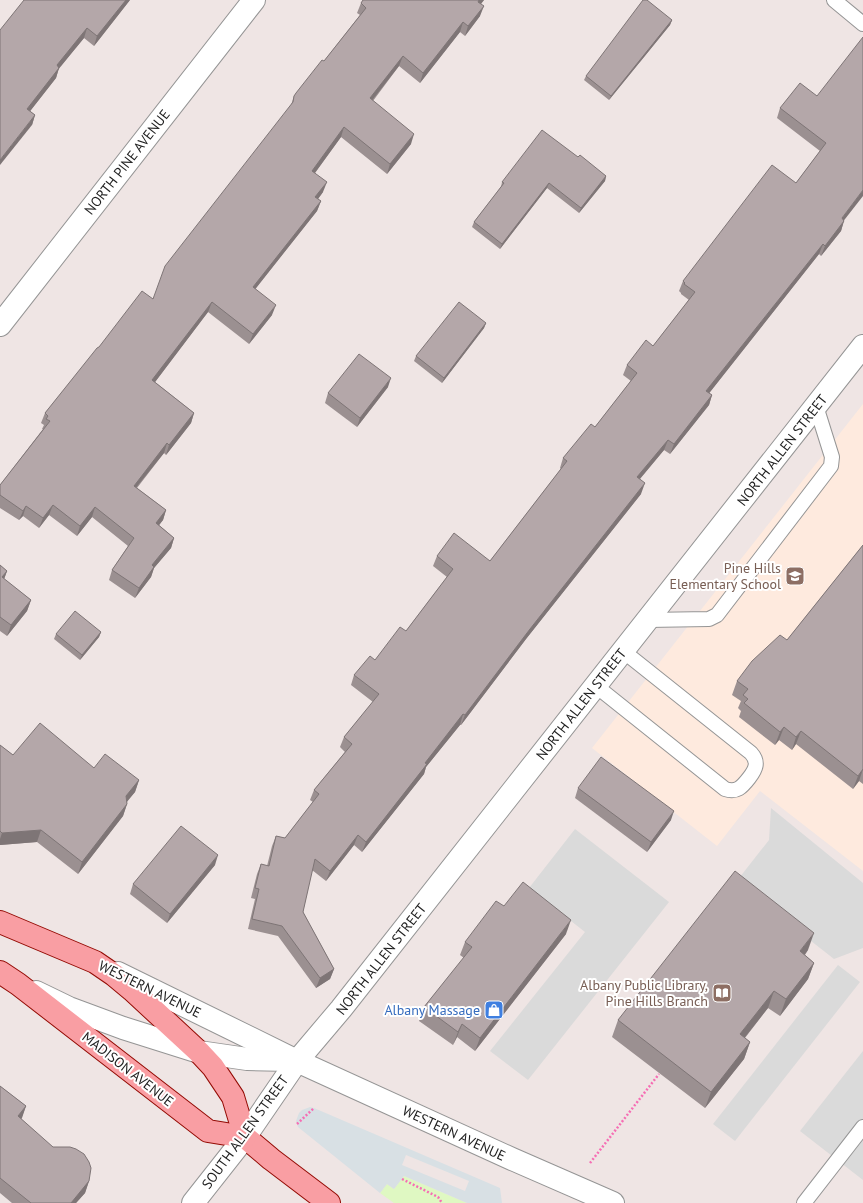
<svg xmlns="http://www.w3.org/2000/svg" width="863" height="1203" viewBox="0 0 863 1203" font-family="'PT Sans',sans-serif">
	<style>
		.education { fill: #feeade }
		.park { fill: #dff8c2 }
		.parking { fill: #dadada }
		.plaza { fill: #d8e0e4; fill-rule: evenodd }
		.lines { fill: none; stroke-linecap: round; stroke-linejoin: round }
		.service-casing { stroke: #959595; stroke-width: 16 }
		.minor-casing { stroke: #959595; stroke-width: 24 }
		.tertiary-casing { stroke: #959595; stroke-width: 24 }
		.primary-casing { stroke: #940b04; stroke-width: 24 }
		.path { stroke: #f66eb4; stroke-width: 2.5; stroke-dasharray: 2 2; stroke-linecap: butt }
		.service { stroke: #fff; stroke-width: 14 }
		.minor { stroke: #fff; stroke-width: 22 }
		.tertiary { stroke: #fff; stroke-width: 22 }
		.primary { stroke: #f99ea3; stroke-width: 22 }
		.wall { fill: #9b9091 }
		.shaded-wall { fill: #7e7576 }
		.building { fill: #b4a7a9; stroke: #7e7576 }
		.labels { text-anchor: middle; stroke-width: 4; stroke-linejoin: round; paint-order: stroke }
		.street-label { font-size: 14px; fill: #1e1e1e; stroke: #fff }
		.education-label { font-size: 14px; fill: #785e54; stroke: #fff; text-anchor: end }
		.shop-label { font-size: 14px; fill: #366cbe; stroke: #fff; text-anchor: end }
	</style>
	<rect width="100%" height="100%" fill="#efe5e4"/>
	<!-- education -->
	<path class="education" d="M863 404V871L760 791 717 846 592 748Z"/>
	<!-- park -->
	<path class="park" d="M404 1176 467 1203H394L380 1193 387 1184 394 1189Z"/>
	<!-- parking -->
	<g class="parking">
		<path d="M771 808 863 883V948L834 959 736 882 769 840Z"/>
		<path d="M575 829 669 902 528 1080 490 1051 585 932 529 888Z"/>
		<path d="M838 965 860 982 735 1141 713 1124Z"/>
		<path d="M863 1051V1180L800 1131Z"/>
	</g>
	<!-- plaza -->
	<path class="plaza" d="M310 1107 314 1108 500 1188 502 1203H467L404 1176 394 1189 387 1184 380 1193 298 1127 296 1121 299 1113 302 1110ZM406 1155 469 1181 465 1191 402 1165Z"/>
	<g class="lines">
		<!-- service casing -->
		<g class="service-casing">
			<g id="service">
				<path d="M834 0 863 24"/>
				<path d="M647 620 709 619 717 615 831 466 832 457 816 406"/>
				<path d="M596 686 725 789C737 793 742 787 749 778 756 769 759 762 751 753L623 651"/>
				<path d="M804 1203 863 1127"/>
			</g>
		</g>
		<!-- minor casing -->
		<g class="minor-casing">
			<g id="minor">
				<path d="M0 325 254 0"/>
				<path d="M193 1203 245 1137"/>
			</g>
		</g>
		<!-- tertiary casing -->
		<g class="tertiary-casing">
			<g id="tertiary">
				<path d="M118 973 297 1061 512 1159 613 1203"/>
				<path d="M36 992 69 1008 123 1028 199 1052 247 1059 290 1060"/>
				<path d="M245 1137 297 1061 341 1009 863 346"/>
			</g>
		</g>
		<!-- primary casing -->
		<g class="primary-casing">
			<g id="primary">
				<path d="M0 922 95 962 114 975 132 990 199 1052 213 1067 233 1097 245 1137 271 1159 329 1203"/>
				<path d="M0 972 18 984 208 1131 245 1137"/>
			</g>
		</g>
		<!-- path -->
		<g class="path">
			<path d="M297 1124 314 1108"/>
			<path d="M590 1163 659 1074"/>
			<path d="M402 1179 438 1197 442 1203"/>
		</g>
		<!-- service -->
		<use href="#service" class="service"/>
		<!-- minor -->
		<use href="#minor" class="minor"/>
		<!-- tertiary -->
		<use href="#tertiary" class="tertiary"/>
		<!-- primary -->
		<use href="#primary" class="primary"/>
	</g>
	<!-- wall -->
	<g class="wall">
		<path d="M130 0 94 46 84 38 59 68 56 78 30 111 35 115 32 125 0 30Z"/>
		<path d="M363 0H484L481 4 480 16 465 36 460 32 420 83 399 66 373 101 411 144 387 174 341 137 315 173 323 192 318 199 321 201 317 211 255 289 272 315 249 344 208 312 155 382 194 413 191 423 166 455 164 453 137 488 166 510 163 520 159 525 174 538 171 548 154 568 151 577 135 598 109 580 112 570 128 546 92 517 77 536 49 515 39 528 23 516 19 520 0 508V485L43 429H42L44 425 41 423 45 413 99 347 153 299 291 105 294 96 324 61 360 15 357 13 361 3Z"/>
		<path d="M672 20 670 25 609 100 584 80 586 76Z"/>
		<path d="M817 96 844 220 841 231 821 256 819 254 709 393 712 395 709 405 670 454 664 450 640 479 641 494 526 639 461 725H460L426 767 424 774 362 852 354 845 326 881 312 870 303 912 334 969 330 979 316 988 278 936 248 929 255 899 251 898 257 874 261 864 267 866 272 846 276 836 285 838 313 802 310 800 314 790 345 752 340 747 344 737 373 702 351 685 354 675 375 660 406 631 447 577 433 566 437 556 490 561 561 469 560 468 563 458 595 427 631 381 623 375 627 365 653 346 689 300 681 294V293L679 291 683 281 796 183 820 151 777 118 780 108Z"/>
		<path d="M578 157 606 176 605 181 579 213 547 188 500 249 472 227 474 222 501 187 502 182Z"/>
		<path d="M486 323 484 328 442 383 414 361 416 356Z"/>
		<path d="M388 387 357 427 325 403 328 393Z"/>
		<path d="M863 545V784L859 781 853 789 796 744 792 750 779 740 775 745 739 717 741 711 738 708 741 701 732 695 737 681 787 640Z"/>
		<path d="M0 565 7 571 4 579 31 600 27 611 7 636 0 631Z"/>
		<path d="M101 632 99 637 80 660 54 639 56 634Z"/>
		<path d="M0 745 13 755 94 768 139 780 135 792 127 801V804L123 816 78 874 37 842 0 845Z"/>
		<path d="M578 788 671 820 647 852 575 798Z"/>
		<path d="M215 865 167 923 130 894 133 884Z"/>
		<path d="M504 906 566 934 475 1051 457 1037 453 1045 419 1021 424 1007 464 958 460 955 465 942Z"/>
		<path d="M808 950 805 955 814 963 808 979 780 1016 768 1008 745 1038 750 1042 744 1059 705 1108 612 1037 618 1020Z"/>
		<path d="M0 1086 26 1106 21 1119 89 1181 85 1193 76 1203H12L0 1193Z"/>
	</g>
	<!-- shaded-wall -->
	<g class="shaded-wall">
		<path d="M126 0H130L94 46 97 36Z"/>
		<path d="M479 0H484L474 12 478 2Z"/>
		<path d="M484 6 480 16 465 36 468 26Z"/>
		<path d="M672 20 670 25 609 100 611 96Z"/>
		<path d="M463 22 460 32 420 83 423 73Z"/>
		<path d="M87 28 84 38 53 76 57 65Z"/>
		<path d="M403 56 399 66 366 108 370 98Z"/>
		<path d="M59 68 56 78 24 119 27 109Z"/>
		<path d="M35 115 32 125 0 165V160Z"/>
		<path d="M344 127 341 137 309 181 312 171Z"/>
		<path d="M414 134 411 144 387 174 390 164Z"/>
		<path d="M606 176 605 181 579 213 581 208Z"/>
		<path d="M327 182 323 192 312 207 315 197Z"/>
		<path d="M549 183 547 188 500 249 502 244Z"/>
		<path d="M863 190V196L838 228 842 218Z"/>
		<path d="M321 201 317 211 249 297 253 287Z"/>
		<path d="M844 221 841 231 821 256 825 246Z"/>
		<path d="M823 244 819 254 703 401 706 391Z"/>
		<path d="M212 302 208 312 149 390 152 380Z"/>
		<path d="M276 305 272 315 249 344 253 334Z"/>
		<path d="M486 323 484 328 442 383 444 378Z"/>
		<path d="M391 378 388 387 357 427 360 418Z"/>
		<path d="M712 395 709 405 670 454 674 444Z"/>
		<path d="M194 413 191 423 166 455 169 445Z"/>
		<path d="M668 440 664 450 633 487 637 477Z"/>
		<path d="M167 443 164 453 130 495 134 486Z"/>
		<path d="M645 483 641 494 526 639 461 725 465 715 530 629Z"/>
		<path d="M53 505 49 515 39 528 43 518Z"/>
		<path d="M26 506 23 516 19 520 23 511Z"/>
		<path d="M95 507 92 517 77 536 80 526Z"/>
		<path d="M166 510 163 520 153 533 156 523Z"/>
		<path d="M174 538 171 548 154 568 151 577 135 598 139 588 152 565Z"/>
		<path d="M7 571 3 582 2 577Z"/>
		<path d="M31 600 27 611 7 636 11 625Z"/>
		<path d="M101 632 99 637 80 660 82 655Z"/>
		<path d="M463 714 460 725 426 767 424 774 362 852 366 842 425 763Z"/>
		<path d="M784 727 779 740 775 745 780 732Z"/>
		<path d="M801 731 796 744 792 750 796 737Z"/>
		<path d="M863 769 859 781 853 789 858 776Z"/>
		<path d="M139 780 135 792 122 808 126 796Z"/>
		<path d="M127 804 123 816 78 874 82 862Z"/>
		<path d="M674 811 671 820 647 852 651 842Z"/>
		<path d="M41 830 37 842 0 845V839L2 833Z"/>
		<path d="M358 835 354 845 326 881 330 871Z"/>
		<path d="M218 855 215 865 167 923 170 914Z"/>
		<path d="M571 920 566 934 475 1051 480 1038Z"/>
		<path d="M814 933 808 950 794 968 800 951Z"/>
		<path d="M814 963 808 979 780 1016 786 999Z"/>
		<path d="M334 969 330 979 316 988 320 978Z"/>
		<path d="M774 991 768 1008 734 1051 740 1034Z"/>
		<path d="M462 1024 457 1037 453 1045 458 1032Z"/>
		<path d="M750 1042 744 1059 705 1108 711 1092Z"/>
		<path d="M26 1106 22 1118 14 1128 18 1116Z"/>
		<path d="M89 1181 85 1193 76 1203H71Z"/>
	</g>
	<!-- building -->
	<g class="building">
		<path d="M24 0H126L97 36 87 28 57 65 59 68 27 109 35 115 0 160V30Z"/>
		<path d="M363 0H479L478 2 484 6 468 26 463 22 423 73 403 56 370 98 414 134 390 164 344 127 312 171 327 182 315 197 321 201 253 287 276 305 253 334 212 302 152 380 194 413 169 445 167 443 134 486 166 510 156 523 174 538 152 565 154 567 139 588 112 570 134 538 95 507 80 526 53 505 43 518 26 506 23 511 0 495V485L50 421 46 419 48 416 45 413 97 348 99 347 142 291 153 299 165 266 293 102 294 96 296 93 322 60 324 61 366 8 361 3Z"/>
		<path d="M643 0H647L672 20 611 96 586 76Z"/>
		<path d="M863 37V190L842 218 844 221 825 246 823 244 706 391 712 395 674 444 668 440 637 477 645 483 530 629 465 715 463 714 425 763 427 764 366 842 358 835 330 871 315 859 303 912 334 969 320 978 282 926 252 919 259 889 255 888 261 864 269 866 276 836 285 838 319 794 314 790 352 744 344 737 379 694 354 675 370 656 375 660 400 627 406 631 453 569 437 556 454 533 490 561 567 461 563 458 591 424 595 427 637 373 627 365 646 340 653 346 695 292 684 284 685 283 683 281 772 165 796 183 826 143 780 108 800 83 817 96Z"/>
		<path d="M542 130 578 157 580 155 606 176 581 208 549 183 502 244 474 222 504 183 502 182Z"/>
		<path d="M459 302 486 323 444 378 416 356Z"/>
		<path d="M359 354 391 378 360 418 328 393Z"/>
		<path d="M863 545V769L858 776 801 731 796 737 784 727 780 732 744 703 748 699 743 695 748 689 737 681 752 661 780 635 787 640Z"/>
		<path d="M0 565 7 571 2 577 31 600 11 625 0 617Z"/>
		<path d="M75 611 101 632 82 655 56 634Z"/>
		<path d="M40 723 94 768 105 754 139 780 126 796 127 804 82 862 41 830 2 833 0 831V745L13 755Z"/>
		<path d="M601 757 674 811 651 842 578 788Z"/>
		<path d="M181 826 218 855 170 914 133 884Z"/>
		<path d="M735 871 814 933 800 951 814 963 786 999 774 991 740 1034 750 1042 711 1092 618 1020Z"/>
		<path d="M523 882 571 920 480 1038 462 1024 458 1032 424 1007 472 947 465 942 496 901 504 906Z"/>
		<path d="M0 1086 26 1106 18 1116 53 1147H70L76 1149 84 1154 89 1162 91 1168 89 1181 71 1203H31L0 1178Z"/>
	</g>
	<!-- icons -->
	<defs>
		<g id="school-square" transform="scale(1)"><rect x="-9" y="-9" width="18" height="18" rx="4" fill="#8d6e63" stroke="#fff"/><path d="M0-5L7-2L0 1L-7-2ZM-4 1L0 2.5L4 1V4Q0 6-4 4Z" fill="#fff"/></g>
		<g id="library-square" transform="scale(1)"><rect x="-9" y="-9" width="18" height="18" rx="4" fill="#8d6e63" stroke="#fff"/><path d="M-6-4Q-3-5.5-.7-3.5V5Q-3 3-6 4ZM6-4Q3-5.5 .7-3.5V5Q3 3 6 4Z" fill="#fff"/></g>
		<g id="shop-square" transform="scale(1)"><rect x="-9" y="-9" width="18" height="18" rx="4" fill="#3f7fe0" stroke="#fff"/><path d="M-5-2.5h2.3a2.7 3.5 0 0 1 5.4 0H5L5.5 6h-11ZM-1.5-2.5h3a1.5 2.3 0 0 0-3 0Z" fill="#fff"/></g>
	</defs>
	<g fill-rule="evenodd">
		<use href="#school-square" x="795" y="576"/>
		<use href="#library-square" x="722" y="993"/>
		<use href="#shop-square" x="494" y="1010"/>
	</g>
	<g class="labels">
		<!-- street labels -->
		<g class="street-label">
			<text transform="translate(127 162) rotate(-52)" y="5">NORTH PINE AVENUE</text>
			<text transform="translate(782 450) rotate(-52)" y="5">NORTH ALLEN STREET</text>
			<text transform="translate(581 704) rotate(-52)" y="5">NORTH ALLEN STREET</text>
			<text transform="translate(381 959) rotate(-52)" y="5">NORTH ALLEN STREET</text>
			<text transform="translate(150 989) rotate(26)" y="5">WESTERN AVENUE</text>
			<text transform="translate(128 1069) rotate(38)" y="5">MADISON AVENUE</text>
			<text transform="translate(245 1132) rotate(-54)" y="5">SOUTH ALLEN STREET</text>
			<text transform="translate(454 1133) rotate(25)" y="5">WESTERN AVENUE</text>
		</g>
		<!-- education labels -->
		<g class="education-label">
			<text x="781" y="573">Pine Hills<tspan x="781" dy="16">Elementary School</tspan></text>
			<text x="708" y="990">Albany Public Library,<tspan x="708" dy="16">Pine Hills Branch</tspan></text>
		</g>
		<!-- shop labels -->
		<g class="shop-label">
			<text x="480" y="1015">Albany Massage</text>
		</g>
	</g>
</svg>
